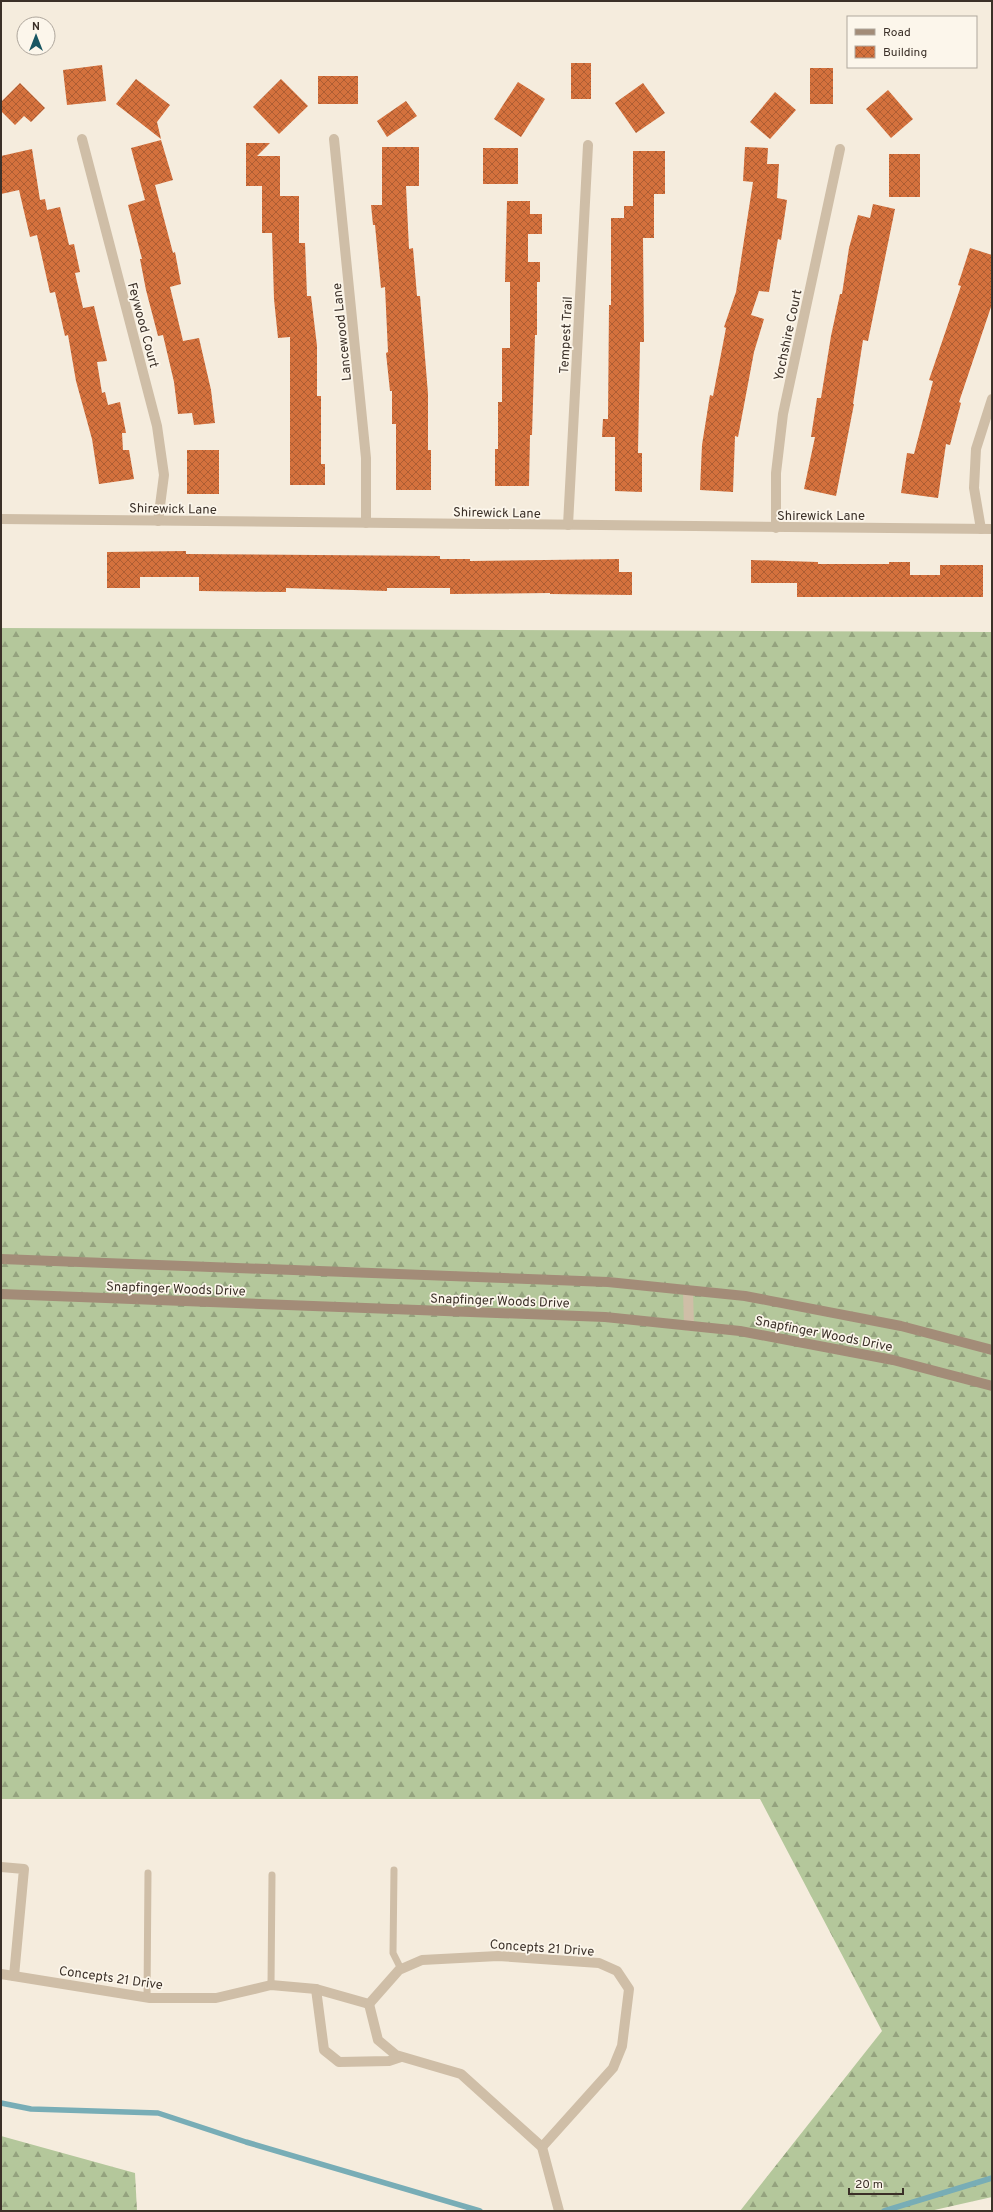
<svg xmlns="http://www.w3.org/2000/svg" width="993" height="2212" viewBox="0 0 993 2212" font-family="Overpass,sans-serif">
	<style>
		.forest { fill: url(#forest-firs) }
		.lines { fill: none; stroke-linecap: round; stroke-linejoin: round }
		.stream { stroke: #78adb6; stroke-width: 5.5 }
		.building { fill: url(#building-cross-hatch) }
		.lane { stroke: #cfbea7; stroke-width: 7 }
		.street { stroke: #cfbea7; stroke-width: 10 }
		.secondary { stroke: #a38c78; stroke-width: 10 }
		.labels { text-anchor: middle; stroke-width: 3.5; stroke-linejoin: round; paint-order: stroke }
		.street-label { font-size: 13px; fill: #3b3028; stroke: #fcf6eb }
	</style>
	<defs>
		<pattern id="forest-firs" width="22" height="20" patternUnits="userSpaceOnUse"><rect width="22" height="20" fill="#b4c79b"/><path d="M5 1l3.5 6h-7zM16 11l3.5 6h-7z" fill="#94a27e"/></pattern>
		<pattern id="building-cross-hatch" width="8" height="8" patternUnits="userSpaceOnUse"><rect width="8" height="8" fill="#d4713d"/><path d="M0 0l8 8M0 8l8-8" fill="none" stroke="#ad5d33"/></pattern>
	</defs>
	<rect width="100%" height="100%" fill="#f5ecdd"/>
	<!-- forest -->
	<g class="forest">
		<path d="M1 628 992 632V2197L930 2211H740L882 2031 760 1799H1Z"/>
		<path d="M1 2136 135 2173 137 2211H1Z"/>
	</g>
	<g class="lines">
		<!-- stream -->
		<g class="stream">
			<path d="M1 2103 31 2109 158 2113 246 2142 480 2211"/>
			<path d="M884 2211 992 2178"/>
		</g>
	</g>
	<!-- building -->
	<g class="building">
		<rect x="571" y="63" width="20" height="36"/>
		<path d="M102 65 106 101 67 105 63 70Z"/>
		<rect x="810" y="68" width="23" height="36"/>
		<rect x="318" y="76" width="40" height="28"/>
		<path d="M136 79 170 105 157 122 161 139 116 104Z"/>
		<path d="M281 79 308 106 279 134 253 107Z"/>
		<path d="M518 82 545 99 521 137 494 119Z"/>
		<path d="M20 83 45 108 31 122 24 116 15 125 1 111V102Z"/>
		<path d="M643 83 665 113 636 133 615 103Z"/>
		<path d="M888 90 913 119 891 138 866 109Z"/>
		<path d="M775 92 796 110 770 139 750 122Z"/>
		<path d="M406 101 417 116 387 137 377 121Z"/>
		<path d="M161 140 173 180 155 185 173 253 175 252 181 284 170 287 183 341 199 338 211 390 215 423 194 425 192 413 178 414 174 382 163 335 158 336 146 290 140 259H142L128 205 145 200 131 148Z"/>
		<path d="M246 143H270L257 156H280V196H299V243H305L307 296H311L317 346V396H321V464H325V485H290V337L278 338 274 299 272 233H262V186H246Z"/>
		<path d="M382 147H419V186H406L409 249 413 248 417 296H420L428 394V450H431V490H396V424H392V391H390L386 353 388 352 385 287 381 288 375 225H373L371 205H382Z"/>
		<path d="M745 147 768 148 767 164H779L777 198 787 200 781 240 778 239 769 292 759 291 751 315 764 319 754 352 738 437 735 436 733 492 700 490 702 445 710 395 713 396 726 328 724 327 736 292 753 182 743 181Z"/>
		<rect x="483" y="148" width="35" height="36"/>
		<path d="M32 149 40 200 45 199 47 210 60 207 69 245 74 244 80 272 75 273 83 308 94 306 107 361 97 362 102 393 105 392 108 405 120 402 126 433H122L123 450H129L134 479 99 484 92 439 76 381 68 335 65 336 55 292 50 293 37 235 30 237 19 190 1 194V156Z"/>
		<path d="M633 151H665V194H654V238H643L644 342H640L638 453H642V492L615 491V437H602L603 419H608L609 305H611V218H624V206H633Z"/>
		<rect x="889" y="154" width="31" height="43"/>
		<path d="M507 201H530V214H542V234H528V262H540V282H537V335H535L532 435H530L529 486H495V449H498V402H502V348H510V282H505Z"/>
		<path d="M873 204 895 209 868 341 863 340 853 404H854L836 496 804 489 815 437H811L817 398H821L831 336 840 294H842L849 248 858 215 870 218Z"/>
		<path d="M970 248 992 255V304L959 402 961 403 950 445 946 444 938 498 901 493 907 453 914 454 933 381 929 380 961 286 958 285Z"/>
		<rect x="187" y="450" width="32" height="44"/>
		<path d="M186 551V554L440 556V559H470V561L619 559V572H632V595L550 594V593L450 594V588H387V591L286 588V592L199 591V577H140V588H107V552Z"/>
		<path d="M751 560 818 562V564H889V562H910V575H940V565H983V597H797V583H751Z"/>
	</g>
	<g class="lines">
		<!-- lane -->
		<g class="lane">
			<path d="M394 1870 393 1953 401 1969"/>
			<path d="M271 1985 272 1875"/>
			<path d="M147 1998 148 1873"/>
		</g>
		<!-- street -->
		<g class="street">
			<path d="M82 139 157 426 164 475 158 521"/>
			<path d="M334 139 366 458V523"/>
			<path d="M1 519 992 529"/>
			<path d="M568 525 588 145"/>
			<path d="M776 528V473L783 414 840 149"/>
			<path d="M981 529 974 488 976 449 992 399"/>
			<path d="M688 1291 689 1326"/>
			<path d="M1 1867 24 1869 14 1976"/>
			<path d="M1 1974 150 1998H216L271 1985 316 1989 369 2004 399 1970 422 1960 498 1956 599 1963 617 1971 629 1989 622 2046 613 2068 542 2147"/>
			<path d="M316 1989 324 2050 339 2062 389 2061 401 2057"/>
			<path d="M369 2004 378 2040 396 2055 461 2074 542 2147 559 2211"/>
		</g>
		<!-- secondary -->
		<g class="secondary">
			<path d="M1 1259 608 1282 745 1296 901 1326 992 1350"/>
			<path d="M1 1294 605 1317 740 1331 893 1360 992 1386"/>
		</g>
	</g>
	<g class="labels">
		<!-- street labels -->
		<g class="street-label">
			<text transform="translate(144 325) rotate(75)" y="5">Feywood Court</text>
			<text transform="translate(341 332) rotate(-96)" y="5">Lancewood Lane</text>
			<text transform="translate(565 335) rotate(-87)" y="5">Tempest Trail</text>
			<text transform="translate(787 335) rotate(-78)" y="5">Yochshire Court</text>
			<text transform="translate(173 508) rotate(1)" y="5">Shirewick Lane</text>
			<text transform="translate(497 512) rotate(1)" y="5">Shirewick Lane</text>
			<text x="821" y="520">Shirewick Lane</text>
			<text transform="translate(176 1288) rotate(2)" y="5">Snapfinger Woods Drive</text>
			<text transform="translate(500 1300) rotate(2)" y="5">Snapfinger Woods Drive</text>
			<text transform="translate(824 1333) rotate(11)" y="5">Snapfinger Woods Drive</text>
			<text transform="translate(542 1947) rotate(4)" y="5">Concepts 21 Drive</text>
			<text transform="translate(111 1977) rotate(8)" y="5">Concepts 21 Drive</text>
		</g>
	</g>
	<!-- border -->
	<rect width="993" height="2212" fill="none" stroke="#3b3028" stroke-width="4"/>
	<!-- legend -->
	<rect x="847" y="16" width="130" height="52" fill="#fcf6eb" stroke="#afa79d"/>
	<rect x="855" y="29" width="20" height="6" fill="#a38c78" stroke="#afa79d"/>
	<text x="883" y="36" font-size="12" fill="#3b3028">Road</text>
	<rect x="855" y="46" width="20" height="12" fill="url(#building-cross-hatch)" stroke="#afa79d"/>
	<text x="883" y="56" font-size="12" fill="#3b3028">Building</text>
	<!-- north arrow -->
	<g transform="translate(36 36)"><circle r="19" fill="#fcf6eb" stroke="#afa79d"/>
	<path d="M0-3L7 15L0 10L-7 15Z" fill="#185662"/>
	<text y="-6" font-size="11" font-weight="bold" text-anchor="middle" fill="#3b3028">N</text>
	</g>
	<!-- scale -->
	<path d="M849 2188v6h54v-6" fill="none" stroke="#3b3028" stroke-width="2"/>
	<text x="855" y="2188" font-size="12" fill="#3b3028" stroke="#fcf6eb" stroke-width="3" paint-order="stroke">20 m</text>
</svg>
